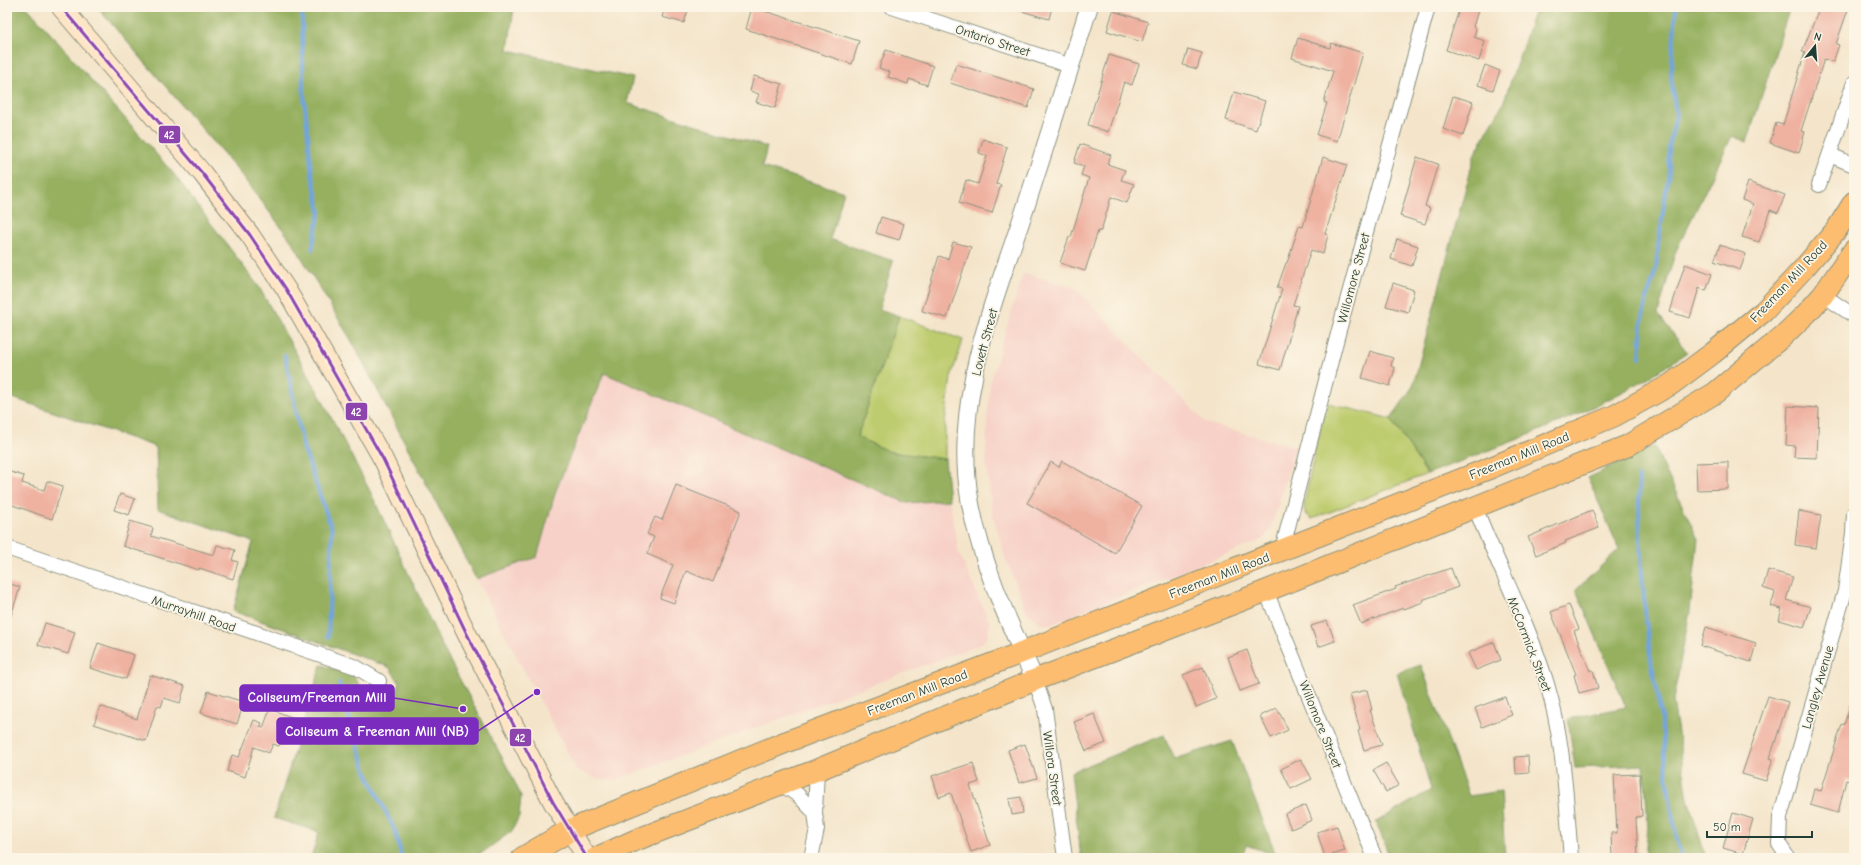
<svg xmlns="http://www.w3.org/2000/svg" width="1861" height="865" viewBox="0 0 1861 865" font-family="'Comic Neue',sans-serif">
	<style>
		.built { fill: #f7d1c7 }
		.green { fill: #bdcc6e; stroke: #6e8451 }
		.forest { fill: #96b061; stroke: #5a764a }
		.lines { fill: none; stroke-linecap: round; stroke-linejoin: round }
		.stream { stroke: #71a4dd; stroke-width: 4 }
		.building { fill: #efb1a0 }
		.minor-casing { stroke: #8a917f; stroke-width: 16 }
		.tertiary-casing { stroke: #8a917f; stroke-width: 19 }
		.secondary-casing { stroke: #8a917f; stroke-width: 21 }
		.primary-casing { stroke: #8a917f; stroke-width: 23 }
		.motorway-casing { stroke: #8a917f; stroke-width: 24 }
		.minor { stroke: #fff; stroke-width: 14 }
		.tertiary { stroke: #fff; stroke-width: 17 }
		.secondary { stroke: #fee5c5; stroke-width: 19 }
		.primary { stroke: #fcbd6f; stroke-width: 21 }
		.motorway { stroke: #fcbd6f; stroke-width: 22 }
		.bus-1-casing { stroke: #fcf5e5; stroke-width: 6 }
		.bus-1 { stroke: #8e44ad; stroke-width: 3 }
		.labels { text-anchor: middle; stroke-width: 3.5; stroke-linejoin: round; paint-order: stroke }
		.street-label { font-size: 13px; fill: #1f3d34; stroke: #fcf5e5 }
		.leader { fill: none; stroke: #7b2cbf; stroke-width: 1.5 }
		.callout-dot { fill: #7b2cbf; stroke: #fcf5e5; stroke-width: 1.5 }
		.callout { fill: #7b2cbf; stroke: #7b2cbf; stroke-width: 1.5 }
		.callout-label { font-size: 14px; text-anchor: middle; font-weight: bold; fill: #fff }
		.line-badge { stroke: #fcf5e5; stroke-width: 1.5 }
		.badge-label { font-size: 11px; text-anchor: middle; font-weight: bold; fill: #fff }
	</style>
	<rect width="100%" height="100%" fill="#fcf5e5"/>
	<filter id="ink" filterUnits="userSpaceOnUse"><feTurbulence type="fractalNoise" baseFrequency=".025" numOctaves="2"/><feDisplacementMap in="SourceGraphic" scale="8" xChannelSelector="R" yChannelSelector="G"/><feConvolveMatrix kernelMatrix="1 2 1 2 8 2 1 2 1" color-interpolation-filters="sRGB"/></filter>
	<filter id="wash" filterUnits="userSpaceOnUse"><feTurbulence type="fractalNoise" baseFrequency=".012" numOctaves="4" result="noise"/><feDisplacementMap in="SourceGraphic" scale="16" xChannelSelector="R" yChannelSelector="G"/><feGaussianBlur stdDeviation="0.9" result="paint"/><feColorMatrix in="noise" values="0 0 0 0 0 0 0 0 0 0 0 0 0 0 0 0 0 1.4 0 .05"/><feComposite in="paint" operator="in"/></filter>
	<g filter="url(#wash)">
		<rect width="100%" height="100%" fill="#f4e5ca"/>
		<!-- built -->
		<g class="built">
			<path d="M1023 273 1075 288 1206 423 1296 447 1270 531 1262 540 1052 624H1042L1027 613 1005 557 992 511 986 465 987 423 990 383Z"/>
			<path d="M604 373 907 503 949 500 959 553 990 623 988 635 981 644 616 780 596 779 576 769 476 579 537 557 556 490Z"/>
		</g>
		<!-- green -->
		<g class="green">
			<path d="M899 316 963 340 951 377 945 423V459L890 452 857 437Z"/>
			<path d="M1328 403 1391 419 1427 474 1312 519 1305 513 1304 505 1316 445Z"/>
		</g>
		<!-- forest -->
		<g class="forest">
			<path d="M7 7H27L173 173 259 287 318 392 371 493 444 650 512 776 521 796 519 816 512 831 475 858H311L319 832 274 818 321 665 353 675 368 698 383 702 396 695 400 683 389 667 233 611 253 542 158 509 156 447 7 396Z"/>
			<path d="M97 7H514L508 50 633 78 627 103 767 147 762 167 844 192 830 239 893 261 879 309 899 316 857 437 890 452 945 459 949 500 907 503 604 373 556 490 537 557 476 579 354 345 293 243 236 168Z"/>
			<path d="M1536 7H1790L1747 142 1732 136 1675 253 1658 314 1687 352C1610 408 1516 440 1427 474L1391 419 1413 386 1475 153 1503 104Z"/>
			<path d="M1654 446 1698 539 1690 611 1673 700 1688 799 1706 858H1645L1648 827 1644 765 1575 768 1568 719 1626 707 1576 590 1619 549 1588 478Z"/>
			<path d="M1421 665 1469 796 1501 791 1505 858H1390L1376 822 1431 790 1397 673Z"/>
			<path d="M1164 735 1174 759 1232 741 1276 855 1246 845 1242 858H1081L1071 772Z"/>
		</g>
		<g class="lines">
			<!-- stream -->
			<g class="stream">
				<path d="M302 7 303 87 312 174 320 211 312 249"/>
				<path d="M285 356 303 446 332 530 328 637"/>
				<path d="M1640 357 1642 323 1645 305 1656 269 1658 246 1669 171V147L1676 115 1671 77 1676 7"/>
				<path d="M1639 477C1638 538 1643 600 1651 661 1654 677 1658 693 1660 709 1666 758 1668 810 1682 858"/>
				<path d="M339 683 366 771 395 831 402 858"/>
			</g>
		</g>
		<g id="blocks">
			<!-- building -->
			<g class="building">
				<path d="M665 7H689L684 23 662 17Z"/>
				<path d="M752 7 859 41 852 64 746 29Z"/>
				<path d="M1019 7H1052L1049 19 1018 10Z"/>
				<path d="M1460 7H1479L1473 27 1476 29 1474 37 1485 41 1479 61 1446 50Z"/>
				<path d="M1829 7H1849L1836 44 1839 45 1833 62 1824 59 1801 131 1805 132 1799 153 1770 143 1776 123 1783 125 1805 52H1802L1819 9 1827 11Z"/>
				<path d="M1113 11 1148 22 1142 42 1107 31Z"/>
				<path d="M1298 38 1330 48 1331 43 1363 53 1337 141 1317 135 1327 103 1324 102 1333 71 1292 58Z"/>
				<path d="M1188 49 1202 53 1197 69 1183 65Z"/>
				<path d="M886 50 933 66 927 85 909 79 908 84 888 77 890 72 879 68Z"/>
				<path d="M1109 55 1139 64 1132 85 1124 82 1108 132 1088 125Z"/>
				<path d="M956 64 1034 89 1028 108 950 83Z"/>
				<path d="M1485 65 1500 71 1493 90 1478 85Z"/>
				<path d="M754 76 782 84 775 108 756 102 759 94 750 91Z"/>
				<path d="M1234 92 1265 101 1256 130 1226 120Z"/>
				<path d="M1453 96 1473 102 1463 136 1443 129Z"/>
				<path d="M983 139 1007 147 996 184 1001 185 992 213 959 203 966 180 978 184 987 156 979 153Z"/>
				<path d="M1080 144 1111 155 1107 164 1125 170 1121 180 1134 184 1127 203 1111 197 1101 231H1098L1085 271 1060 263 1069 237H1071L1089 178 1081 175 1084 166 1074 163Z"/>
				<path d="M1323 157 1347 165 1325 234 1328 235 1323 254 1311 250 1293 305 1298 306 1280 370 1259 364 1282 289 1277 288 1286 263H1287L1299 226 1303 227Z"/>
				<path d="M1417 157 1438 164 1425 206 1430 208 1425 224 1400 216Z"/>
				<path d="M1748 182 1785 195 1778 213 1770 210 1759 242 1742 237 1753 204 1742 200Z"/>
				<path d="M881 217 904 224 899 240 876 233Z"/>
				<path d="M1397 239 1418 246 1412 266 1391 259Z"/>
				<path d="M953 242 971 247 947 318 922 311 939 256 948 259Z"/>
				<path d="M1720 245 1746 254 1740 270 1714 261Z"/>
				<path d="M1685 264 1712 274 1706 291 1699 288 1690 318 1670 312Z"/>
				<path d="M1393 283 1414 290 1408 312 1386 306Z"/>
				<path d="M1370 351 1393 358 1391 366 1395 368 1390 386 1362 378Z"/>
				<path d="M1788 406 1819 408 1817 458 1794 457 1795 446 1786 445Z"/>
				<path d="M1062 461 1142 506 1115 553 1027 503 1051 462 1059 467Z"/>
				<path d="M1728 462V489L1697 490 1696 463Z"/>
				<path d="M7 471 24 476 22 483 44 490 47 481 63 486 52 519 7 503Z"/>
				<path d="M676 485 741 511 713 582 686 571 674 603 660 598 673 565 647 554 654 537 647 534 655 517 662 520Z"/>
				<path d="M120 494 135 499 129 515 114 510Z"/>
				<path d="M1592 510 1599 528 1565 541 1566 543 1536 555 1528 537Z"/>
				<path d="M1799 511 1821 515 1816 548 1795 545Z"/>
				<path d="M130 521 153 528 151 536 214 555 217 545 235 550 232 560 238 562 233 579 199 568V570L123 546Z"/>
				<path d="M1451 568 1458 587 1422 600 1423 602 1404 609 1403 608 1361 624 1353 605 1396 589 1395 587Z"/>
				<path d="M1768 570 1793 577 1786 600 1811 607 1804 627 1779 620 1782 609 1771 606 1775 592 1763 588Z"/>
				<path d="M7 583 20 587 10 619H7Z"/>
				<path d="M1569 605 1579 629 1574 631 1590 671 1593 670 1598 688 1579 693 1574 675 1576 674 1551 612Z"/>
				<path d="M1327 621 1335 641 1318 647 1311 626Z"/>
				<path d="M45 623 75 632 68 654 38 645Z"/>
				<path d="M1706 627 1756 643 1751 662 1701 646Z"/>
				<path d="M1494 642 1501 660 1476 670 1468 653Z"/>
				<path d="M98 643 134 655 126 679 90 668Z"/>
				<path d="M1247 650 1259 684 1240 691 1228 657Z"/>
				<path d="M1203 667 1216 699 1196 707 1183 675Z"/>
				<path d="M150 675 185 686 180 703 164 698 161 707 157 706 146 741 94 724 100 706 137 719Z"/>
				<path d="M1367 690 1372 710H1370L1382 745 1364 750 1358 731 1360 730 1350 694Z"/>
				<path d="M208 691 244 702 237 724 201 713Z"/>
				<path d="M1768 696 1788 702 1770 758 1773 759 1766 781 1742 774Z"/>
				<path d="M1505 697 1512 715 1482 727 1475 708Z"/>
				<path d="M1851 702H1854V782L1846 780 1838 813 1810 805 1814 789 1821 791 1842 724 1844 725Z"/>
				<path d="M1277 708 1288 730 1271 738 1260 716Z"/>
				<path d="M270 709 299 720 292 737 284 734 279 746 273 744 269 753 254 747 245 777 227 771 232 755 239 757 254 720 262 723 260 727 263 728Z"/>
				<path d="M1094 714 1106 743 1086 751 1074 722Z"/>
				<path d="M1025 744 1037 778 1019 783 1008 750Z"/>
				<path d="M1528 756 1529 773 1516 774 1515 757Z"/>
				<path d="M1301 759 1312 779 1291 789 1281 769Z"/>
				<path d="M973 763 979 782 970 785 990 845 971 852 951 793 939 797 932 776Z"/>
				<path d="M1386 763 1399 785 1386 792 1373 770Z"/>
				<path d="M1640 774 1642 816 1636 817 1638 858H1612L1611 833H1617L1614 775Z"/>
				<path d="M1021 797 1023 813 1012 815 1009 799Z"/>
				<path d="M1306 805 1312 820 1291 829 1285 814Z"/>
				<path d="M1733 813 1753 819 1743 854 1723 848Z"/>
				<path d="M1337 826 1345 851 1325 857 1317 832Z"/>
			</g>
		</g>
	</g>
	<g filter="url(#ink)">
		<use href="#blocks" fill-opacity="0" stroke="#8a917f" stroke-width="1"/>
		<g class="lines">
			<!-- minor casing -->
			<g class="minor-casing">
				<g id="minor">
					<path d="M892 7 1071 66"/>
					<path d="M1830 155 1854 165"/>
					<path d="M1819 185 1854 83"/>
					<path d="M1823 295 1854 316"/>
					<path d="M1475 507C1498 566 1529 624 1547 684 1564 740 1566 800 1571 858"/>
					<path d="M7 548 356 667 379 681"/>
					<path d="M1282 550 1339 330 1428 7"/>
					<path d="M1266 591 1375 858"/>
					<path d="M1035 680 1045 709 1065 858"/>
					<path d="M781 784 798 795 815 813"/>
					<path d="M811 858 817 829 815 813 817 770"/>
					<path d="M1788 858 1779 844 1780 817 1845 591 1853 533 1854 513"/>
				</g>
			</g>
			<!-- tertiary casing -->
			<g class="tertiary-casing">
				<path id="tertiary" d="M1035 680C1009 623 981 563 970 501 952 401 994 302 1025 209 1047 142 1068 74 1089 7"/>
			</g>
			<!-- secondary casing -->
			<g class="secondary-casing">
				<path id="secondary" d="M61 7 202 173 250 235 286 289 383 459 466 632 553 802 587 858"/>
			</g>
			<!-- primary casing -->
			<g class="primary-casing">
				<g id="primary">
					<path d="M570 830 786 742 1005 659 1282 550 1490 468 1614 416 1670 385 1713 353 1764 311 1804 268 1837 229 1854 202"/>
					<path d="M596 858 636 840 817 770 1035 680 1266 591 1627 446 1715 393 1783 336 1807 313 1823 295 1854 250"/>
				</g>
			</g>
			<!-- motorway casing -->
			<g class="motorway-casing">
				<path id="motorway" d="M523 858 570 830"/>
			</g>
			<!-- minor -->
			<use href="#minor" class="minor"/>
			<!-- tertiary -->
			<use href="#tertiary" class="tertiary"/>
			<!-- secondary -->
			<use href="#secondary" class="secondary"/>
			<!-- primary -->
			<use href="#primary" class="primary"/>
			<!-- motorway -->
			<use href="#motorway" class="motorway"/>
			<!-- bus-1 casing -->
			<g class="bus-1-casing">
				<path id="bus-1" d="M61 7 202 173 250 235 286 289 383 459 466 632 553 802 587 858"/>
			</g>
			<!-- bus-1 -->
			<use href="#bus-1" class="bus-1"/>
		</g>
	</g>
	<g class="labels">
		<!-- street labels -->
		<g class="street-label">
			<text transform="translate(993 40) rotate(18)" y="5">Ontario Street</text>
			<text transform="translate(1353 278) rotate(-75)" y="5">Willomore Street</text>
			<text transform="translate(1788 281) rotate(-47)" y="5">Freeman Mill Road</text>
			<text transform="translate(984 342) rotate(-75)" y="5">Lovett Street</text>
			<text transform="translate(1519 455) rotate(-22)" y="5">Freeman Mill Road</text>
			<text transform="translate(1219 575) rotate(-21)" y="5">Freeman Mill Road</text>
			<text transform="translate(194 613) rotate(19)" y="5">Murrayhill Road</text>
			<text transform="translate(1530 644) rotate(69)" y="5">McCormick Street</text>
			<text transform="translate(1817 687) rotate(-74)" y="5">Langley Avenue</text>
			<text transform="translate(917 692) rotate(-21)" y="5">Freeman Mill Road</text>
			<text transform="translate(1321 724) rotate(68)" y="5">Willomore Street</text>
			<text transform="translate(1053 768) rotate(82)" y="5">Willora Street</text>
		</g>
	</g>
	<!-- callouts -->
	<path class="leader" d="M463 709L394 698M537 692L478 731"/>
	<g class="callout-dot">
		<circle cx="463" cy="709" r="4"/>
		<circle cx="537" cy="692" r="4"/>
	</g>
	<g class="callout">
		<rect x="240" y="685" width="154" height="26" rx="4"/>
		<rect x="277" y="718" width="201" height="26" rx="4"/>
	</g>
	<g class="callout-label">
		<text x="317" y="702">Coliseum/Freeman Mill</text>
		<text x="377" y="736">Coliseum &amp; Freeman Mill (NB)</text>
	</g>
	<g class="line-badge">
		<rect x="158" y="125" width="23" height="19" rx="4" fill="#8e44ad"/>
		<rect x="345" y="402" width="23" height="19" rx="4" fill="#8e44ad"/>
		<rect x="509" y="728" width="23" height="19" rx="4" fill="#8e44ad"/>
	</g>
	<g class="badge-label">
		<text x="169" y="139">42</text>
		<text x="356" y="416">42</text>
		<text x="520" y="742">42</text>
	</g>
	<!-- margin -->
	<rect width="1861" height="865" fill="none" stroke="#fcf5e5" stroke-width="24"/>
	<!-- north arrow -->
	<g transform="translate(1815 46) rotate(17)" stroke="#fcf5e5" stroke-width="3" paint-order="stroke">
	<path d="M0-3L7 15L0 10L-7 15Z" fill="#1f3d34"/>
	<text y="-6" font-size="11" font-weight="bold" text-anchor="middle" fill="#1f3d34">N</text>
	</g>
	<!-- scale -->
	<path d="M1707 831v6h105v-6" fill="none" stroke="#1f3d34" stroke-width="2"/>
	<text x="1713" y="831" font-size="12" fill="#1f3d34" stroke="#fcf5e5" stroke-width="3" paint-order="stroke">50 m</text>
</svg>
